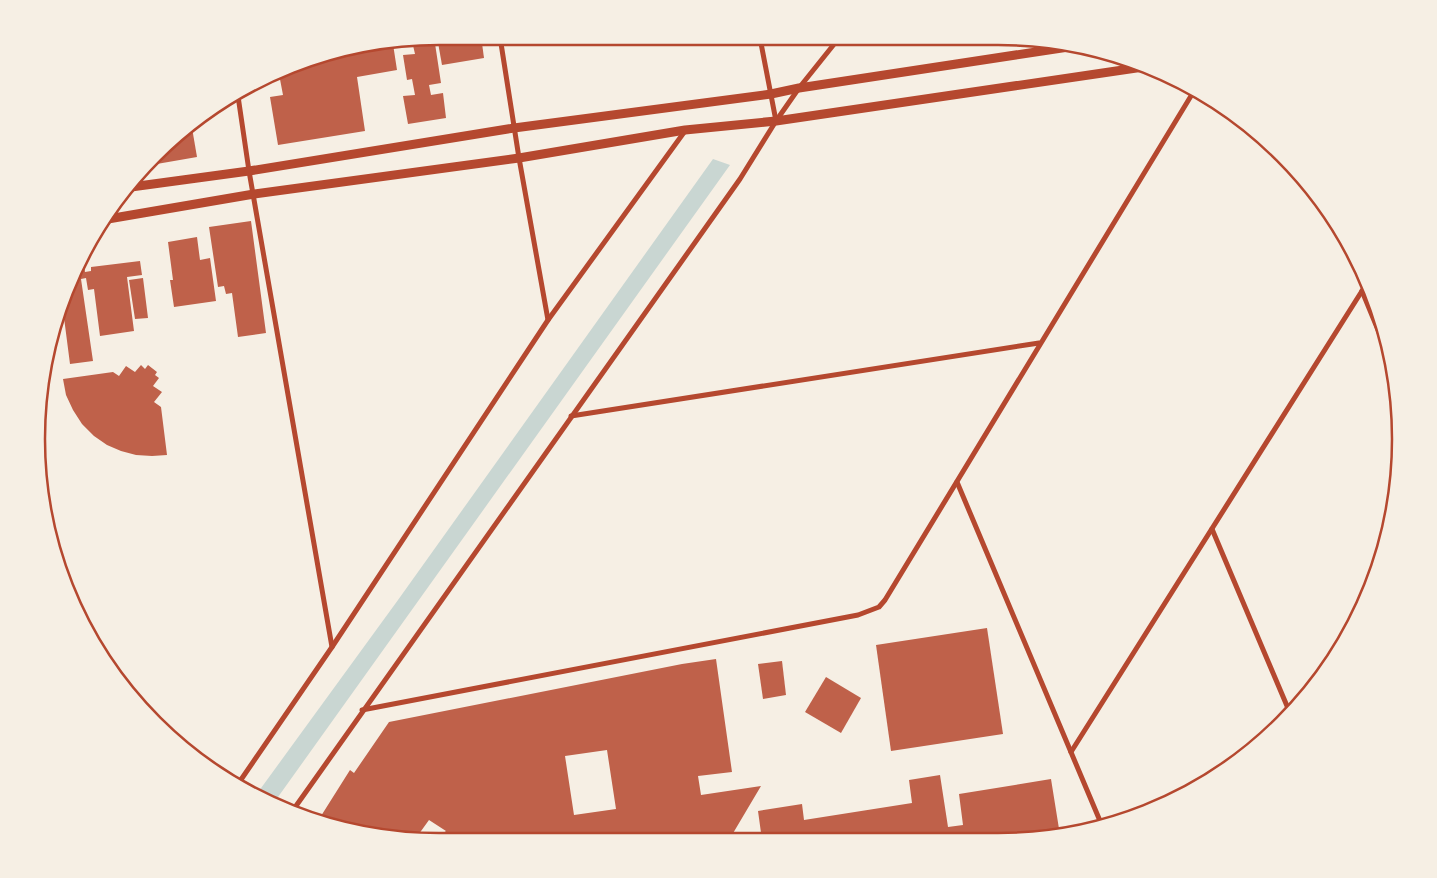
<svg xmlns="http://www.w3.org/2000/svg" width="1437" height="878" viewBox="0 0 1437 878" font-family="Overpass,sans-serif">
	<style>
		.water { fill: #c9d6d2 }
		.building { fill: #bf614a; fill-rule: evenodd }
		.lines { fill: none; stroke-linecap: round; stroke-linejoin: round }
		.minor { stroke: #b5482f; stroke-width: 5 }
		.tertiary { stroke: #b5482f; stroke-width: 9 }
		.rim { fill: none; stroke: #b5482f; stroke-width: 2.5 }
	</style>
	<rect width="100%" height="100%" fill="#f6efe4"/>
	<!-- water -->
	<path class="water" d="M713 159 730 165 273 804 256 795 398 600Z"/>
	<!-- building -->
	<g class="building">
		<path d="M439 36H481L484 58 442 65 437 37Z"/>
		<path d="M434 37 441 83 429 85 431 95 443 93 446 118 408 124 403 96 415 95 412 79 407 80 403 55 415 54 412 41Z"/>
		<path d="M393 44 397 70 357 77 365 131 278 145 270 97 283 95 279 74 310 58Z"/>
		<path d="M191 122 197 157 151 165 157 158Z"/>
		<path d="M251 221 266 333 238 337 232 293 226 294 224 286 218 287 209 227Z"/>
		<path d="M197 237 200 260 210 258 216 301 174 307 170 280H173L168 242Z"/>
		<path d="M83 258 85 272 91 271V267L140 261 142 275 127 277 134 331 100 336 94 289 88 290 86 278 81 279 93 361 70 364 63 310 57 311Z"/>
		<path d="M143 278 148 318 135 319 129 280Z"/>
		<path d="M141 365 145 369 148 365 157 372 155 375 159 378 153 386 162 392 154 402 161 407 167 455 152 456 136 455 121 451 107 445 94 436 82 424 73 410 66 395 63 379 113 372 119 376 126 366 135 372Z"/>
		<path d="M987 628 1003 734 891 751 876 645Z"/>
		<path d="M716 659 732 772 698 776 701 795 761 786 729 840 436 839 446 831 429 820 416 838H387L320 821 322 817 321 816 350 770 354 773 389 722 682 664ZM607 750 616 809 574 815 565 756Z"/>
		<path d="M782 661 786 695 763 699 758 664Z"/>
		<path d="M826 677 861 698 841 733 805 712Z"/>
		<path d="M940 775 948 827 963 825 959 794 1051 779 1060 835 1025 841 762 840 758 811 802 804 804 820 912 803 909 780Z"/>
	</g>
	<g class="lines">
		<!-- minor -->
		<g class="minor">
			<path d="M500 37 519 158 548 320"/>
			<path d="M760 38 776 121"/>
			<path d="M238 96 249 171 332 647"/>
			<path d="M1362 291 1392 364"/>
			<path d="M571 416 1039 343"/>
			<path d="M957 482 1103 828"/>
			<path d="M1212 529 1290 713"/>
			<path d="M362 710 858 615 879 607 885 600 1194 91"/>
			<path d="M1071 752 1367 283"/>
			<path d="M238 784 332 647 548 320 685 131"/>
			<path d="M291 813 740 179 776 121 799 88 839 38"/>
		</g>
		<!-- tertiary -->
		<g class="tertiary">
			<path d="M131 187 249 171 514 128 771 94 799 88 1075 46"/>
			<path d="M102 220 254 194 519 158 685 130 776 121 1150 66"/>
		</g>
	</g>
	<!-- crop -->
	<path d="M0 0H1437V878H0ZM439 45H998A394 394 0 0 1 1392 439V439A394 394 0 0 1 998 833H439A394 394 0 0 1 45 439V439A394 394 0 0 1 439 45Z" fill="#f6efe4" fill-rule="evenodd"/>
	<path class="rim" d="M439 45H998A394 394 0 0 1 1392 439V439A394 394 0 0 1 998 833H439A394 394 0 0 1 45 439V439A394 394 0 0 1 439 45Z"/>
</svg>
